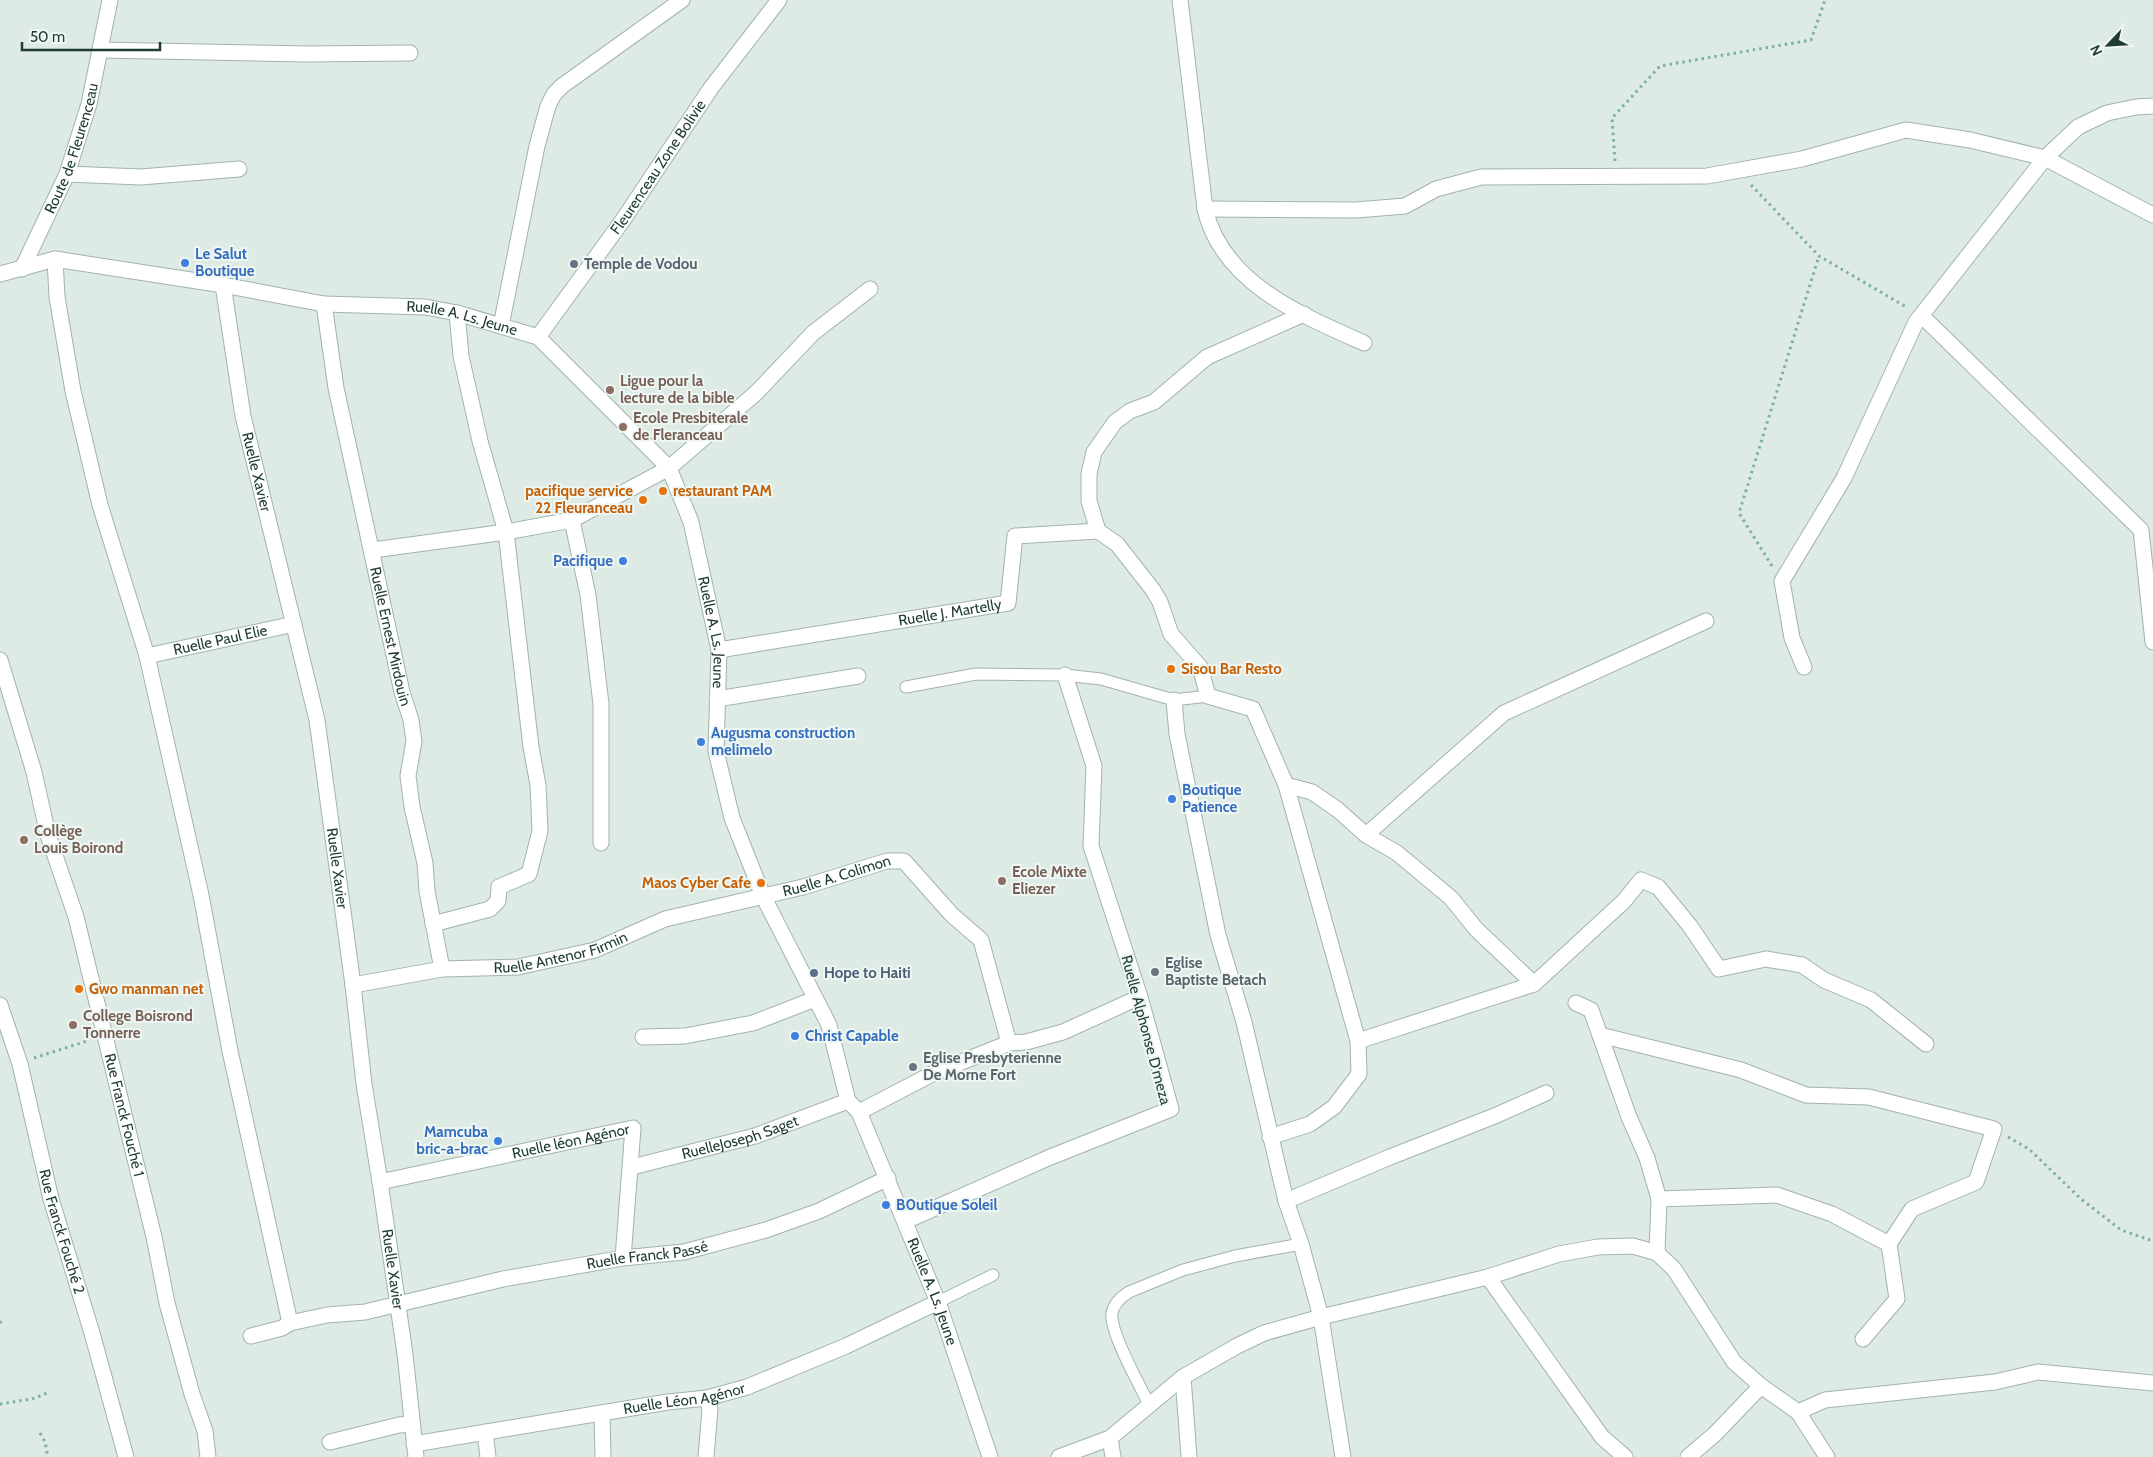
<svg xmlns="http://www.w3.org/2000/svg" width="2153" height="1457" viewBox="0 0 2153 1457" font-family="Cabin,sans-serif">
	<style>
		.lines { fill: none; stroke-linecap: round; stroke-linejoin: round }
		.lane-casing { stroke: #a1b3ac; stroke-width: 13 }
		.street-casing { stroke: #a1b3ac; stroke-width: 17 }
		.path { stroke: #7cb0a1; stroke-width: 3; stroke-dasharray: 2.5 4; stroke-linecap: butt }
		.lane { stroke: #fff; stroke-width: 11 }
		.street { stroke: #fff; stroke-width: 15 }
		.shop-dot { fill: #3f7fe0; stroke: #eef7f3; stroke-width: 2 }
		.worship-dot { fill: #6b7280; stroke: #eef7f3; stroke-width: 2 }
		.education-dot { fill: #8d6e63; stroke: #eef7f3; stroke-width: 2 }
		.food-dot { fill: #e8710a; stroke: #eef7f3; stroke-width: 2 }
		.service-dot { fill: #5c6f8a; stroke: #eef7f3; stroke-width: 2 }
		.labels { text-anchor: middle; stroke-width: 4; stroke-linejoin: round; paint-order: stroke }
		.street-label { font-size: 15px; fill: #1e3b34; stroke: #eef7f3 }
		.shop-label { font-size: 15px; font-weight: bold; fill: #366cbe; stroke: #eef7f3; text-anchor: start }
		.worship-label { font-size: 15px; font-weight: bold; fill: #5b616d; stroke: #eef7f3; text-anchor: start }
		.education-label { font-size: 15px; font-weight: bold; fill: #785e54; stroke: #eef7f3; text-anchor: start }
		.food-label { font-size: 15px; font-weight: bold; fill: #c56008; stroke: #eef7f3; text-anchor: start }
		.service-label { font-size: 15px; font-weight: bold; fill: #4e5e75; stroke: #eef7f3; text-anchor: start }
	</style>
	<rect width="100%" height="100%" fill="#deebe5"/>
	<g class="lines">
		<!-- lane casing -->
		<g class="lane-casing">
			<g id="lane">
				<path d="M906 687 976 674 1065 675 1101 679 1174 700 1208 696"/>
				<path d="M938 1302 993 1275"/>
				<path d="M1149 1404C1140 1386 1109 1331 1112 1313 1114 1303 1121 1297 1129 1292L1183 1270 1235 1256 1301 1244"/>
			</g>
		</g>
		<!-- street casing -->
		<g class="street-casing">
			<g id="street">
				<path d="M1180 0 1205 209C1222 283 1301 315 1364 343"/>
				<path d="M100 50 307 54 410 53"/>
				<path d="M67 174 141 177 239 169"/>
				<path d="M1205 209 1356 210 1405 206 1436 189 1481 177 1707 176 1802 159 1906 130 1970 140 2045 158 2153 215"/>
				<path id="s1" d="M55 259 57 297 73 391 100 505 147 656 201 895 230 1051 290 1323 327 1315 365 1312 503 1279 623 1258 684 1252 766 1230 819 1211 888 1178"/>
				<path id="s2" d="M22 269 67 174 89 104 110 0"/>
				<path id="s3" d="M0 274 55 259 223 285 324 304 425 307 457 313 538 337 669 468 691 522 719 650 716 751 732 818 763 896 829 1025 848 1101 859 1112 938 1302 990 1457"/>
				<path id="s4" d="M223 285 243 416 317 720 353 985 364 1084 380 1182 405 1354 416 1457"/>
				<path id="s5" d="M324 304 336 388 402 692 411 720 414 741 408 776 412 807 425 863 427 891 442 969"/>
				<path d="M1922 316 2141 530 2153 642"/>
				<path d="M501 326 537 146 548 106 554 94 562 86 682 0"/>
				<path id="s6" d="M538 337 623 220 711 88 779 0"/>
				<path d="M572 520 588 595 601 704V843"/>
				<path d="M1098 531 1089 501V474L1094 452 1115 422 1130 411 1154 402 1207 357 1304 314"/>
				<path d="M373 550 506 532 572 520 669 468 756 393 813 333 870 289"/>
				<path id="s7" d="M719 650 1008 603 1015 536 1098 531 1117 544 1153 590 1160 602 1171 634 1200 667 1208 696 1253 709 1286 785 1312 792 1338 810 1366 835 1397 853 1451 898 1476 929 1534 984"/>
				<path id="s8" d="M147 656 294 624"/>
				<path id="s9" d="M0 660 34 772 48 835 76 917 154 1237 167 1303 192 1394 205 1431 208 1457"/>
				<path d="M1804 667 1792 638 1782 581 1844 478 1916 322 2045 158 2078 127 2107 113 2136 107 2153 106"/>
				<path d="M717 699 858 676"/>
				<path d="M1174 700 1177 734 1218 935 1244 1022 1286 1201 1301 1244 1321 1317 1343 1457"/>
				<path d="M1366 835 1504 713 1706 621"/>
				<path d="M433 924 490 909 498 901 499 887 529 874 540 831 538 785 531 747 506 532 480 441 461 356 457 313"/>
				<path id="s10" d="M353 985 442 969 518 967 595 950 665 919 803 887 887 861H904L952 915 981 940 1009 1043"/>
				<path d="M1576 1003 1591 1010 1629 1117 1647 1158 1659 1199 1657 1253"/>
				<path id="s11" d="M0 1005 20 1064 51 1199 92 1333 126 1457"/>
				<path d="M1600 1035 1741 1070 1806 1095 1869 1097 1994 1129 1976 1182 1912 1209 1889 1244 1897 1299 1863 1339"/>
				<path d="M643 1037 685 1036 753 1023 815 999"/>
				<path d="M1358 1041 1534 984 1624 901 1641 880 1658 887 1690 926 1719 969 1766 959 1802 965 1824 980 1871 1000 1926 1044"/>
				<path d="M859 1112 934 1073 1009 1043 1026 1042 1063 1032 1140 997"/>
				<path d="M1270 1137 1310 1124 1334 1107 1359 1074 1358 1041 1286 785"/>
				<path id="s12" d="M632 1167 755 1136 848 1101"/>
				<path id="s13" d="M380 1182 633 1128 623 1258"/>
				<path d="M1659 1199 1777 1195 1832 1214 1889 1244"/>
				<path d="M1286 1201 1390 1157 1497 1115 1546 1093"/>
				<path d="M906 1221 1048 1158 1171 1109 1140 997 1091 846 1094 766 1065 675"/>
				<path d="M1488 1277 1602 1437 1625 1457"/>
				<path d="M251 1336 282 1328 290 1323"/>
				<path d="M1183 1377 1189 1457"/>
				<path d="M1798 1412 1825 1400 1995 1382 2038 1372 2153 1383"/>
				<path d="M602 1413 603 1457"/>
				<path d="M485 1432 488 1457"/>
				<path d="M1110 1438 1113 1457"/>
				<path d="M330 1442 399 1425 412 1424"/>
				<path id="s14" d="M414 1444 668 1402 707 1398 747 1387 846 1346 938 1302"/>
				<path d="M706 1457 710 1409 707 1398"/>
				<path d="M1059 1457 1110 1438 1183 1377 1237 1346 1264 1333 1321 1317 1488 1277 1559 1254 1598 1247 1633 1246 1657 1253 1674 1269 1734 1362 1761 1386 1798 1412 1827 1457"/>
				<path d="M1688 1457 1715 1434 1761 1386"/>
			</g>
		</g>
		<!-- path -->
		<g class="path">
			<path d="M1615 161 1612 118 1660 66 1811 40 1825 0"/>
			<path d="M1751 185 1819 256 1908 308"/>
			<path d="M1772 566 1739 513 1819 256"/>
			<path d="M34 1058 90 1040"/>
			<path d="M2008 1137 2029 1149 2081 1199 2121 1230 2153 1241"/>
			<path d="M0 1321 1 1324"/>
			<path d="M0 1404 32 1399 50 1392"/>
			<path d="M40 1433 45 1442 48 1457"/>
		</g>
		<!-- lane -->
		<use href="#lane" class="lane"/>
		<!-- street -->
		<use href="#street" class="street"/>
	</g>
	<!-- markers -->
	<g class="shop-dot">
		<circle cx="185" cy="263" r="5"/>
		<circle cx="623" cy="561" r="5"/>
		<circle cx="701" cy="742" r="5"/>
		<circle cx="1172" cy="799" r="5"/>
		<circle cx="795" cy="1036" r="5"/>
		<circle cx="498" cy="1141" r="5"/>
		<circle cx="886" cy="1205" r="5"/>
	</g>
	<g class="worship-dot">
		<circle cx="574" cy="264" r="5"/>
		<circle cx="1155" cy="972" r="5"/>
		<circle cx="913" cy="1067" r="5"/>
	</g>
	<g class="education-dot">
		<circle cx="610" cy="390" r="5"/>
		<circle cx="623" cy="427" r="5"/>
		<circle cx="24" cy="840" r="5"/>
		<circle cx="1002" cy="881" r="5"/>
		<circle cx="73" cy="1025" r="5"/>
	</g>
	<g class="food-dot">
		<circle cx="663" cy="491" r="5"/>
		<circle cx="643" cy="500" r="5"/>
		<circle cx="1171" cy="669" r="5"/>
		<circle cx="761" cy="883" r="5"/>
		<circle cx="79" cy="989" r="5"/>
	</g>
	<circle class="service-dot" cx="814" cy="973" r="5"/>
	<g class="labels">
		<!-- street labels -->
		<g class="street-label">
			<text dy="5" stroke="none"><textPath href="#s2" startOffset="131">Route de Fleurenceau</textPath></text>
			<text dy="5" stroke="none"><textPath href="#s6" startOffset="208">Fleurenceau Zone Bolivie</textPath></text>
			<text dy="5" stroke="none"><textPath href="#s3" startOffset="469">Ruelle A. Ls. Jeune</textPath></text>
			<text dy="5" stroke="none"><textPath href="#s4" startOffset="190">Ruelle Xavier</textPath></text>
			<text dy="5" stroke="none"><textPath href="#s7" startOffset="234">Ruelle J. Martelly</textPath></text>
			<text dy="5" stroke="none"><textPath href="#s3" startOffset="904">Ruelle A. Ls. Jeune</textPath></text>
			<text dy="5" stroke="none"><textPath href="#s5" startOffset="339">Ruelle Ernest Mirdouin</textPath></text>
			<text dy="5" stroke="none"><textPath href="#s8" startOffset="75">Ruelle Paul Elie</textPath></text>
			<text dy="5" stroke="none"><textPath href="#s4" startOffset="595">Ruelle Xavier</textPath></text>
			<text dy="5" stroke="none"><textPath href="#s10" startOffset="499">Ruelle A. Colimon</textPath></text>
			<text dy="5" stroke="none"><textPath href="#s10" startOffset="211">Ruelle Antenor Firmin</textPath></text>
			<text transform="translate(1146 1030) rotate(75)" y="5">Ruelle Alphonse D'meza</text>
			<text dy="5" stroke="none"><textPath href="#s9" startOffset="472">Rue Franck Fouché 1</textPath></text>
			<text dy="5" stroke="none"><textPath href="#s12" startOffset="112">RuelleJoseph Saget</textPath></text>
			<text dy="5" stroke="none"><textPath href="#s13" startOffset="195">Ruelle léon Agénor</textPath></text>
			<text dy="5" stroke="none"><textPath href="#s11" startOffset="235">Rue Franck Fouché 2</textPath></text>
			<text dy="5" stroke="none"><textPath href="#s1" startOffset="1455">Ruelle Franck Passé</textPath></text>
			<text dy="5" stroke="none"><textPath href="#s4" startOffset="1000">Ruelle Xavier</textPath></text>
			<text dy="5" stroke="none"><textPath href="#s3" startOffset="1609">Ruelle A. Ls. Jeune</textPath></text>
			<text dy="5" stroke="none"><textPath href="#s14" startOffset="274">Ruelle Léon Agénor</textPath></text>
		</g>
		<!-- shop labels -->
		<g class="shop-label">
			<text x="195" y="259">Le Salut<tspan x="195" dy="17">Boutique</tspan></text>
			<text x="613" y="566" text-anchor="end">Pacifique</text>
			<text x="711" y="738">Augusma construction<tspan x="711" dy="17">melimelo</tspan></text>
			<text x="1182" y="795">Boutique<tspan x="1182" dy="17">Patience</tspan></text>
			<text x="805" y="1041">Christ Capable</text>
			<text x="488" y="1137" text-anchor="end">Mamcuba<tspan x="488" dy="17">bric-a-brac</tspan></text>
			<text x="896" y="1210">B0utique Soleil</text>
		</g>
		<!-- worship labels -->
		<g class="worship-label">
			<text x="584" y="269">Temple de Vodou</text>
			<text x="1165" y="968">Eglise<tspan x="1165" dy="17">Baptiste Betach</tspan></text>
			<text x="923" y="1063">Eglise Presbyterienne<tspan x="923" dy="17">De Morne Fort</tspan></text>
		</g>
		<!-- education labels -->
		<g class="education-label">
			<text x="620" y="386">Ligue pour la<tspan x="620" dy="17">lecture de la bible</tspan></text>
			<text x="633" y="423">Ecole Presbiterale<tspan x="633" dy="17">de Fleranceau</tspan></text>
			<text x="34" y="836">Collège<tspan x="34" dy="17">Louis Boirond</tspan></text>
			<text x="1012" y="877">Ecole Mixte<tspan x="1012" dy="17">Eliezer</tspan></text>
			<text x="83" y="1021">College Boisrond<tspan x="83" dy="17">Tonnerre</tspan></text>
		</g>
		<!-- food labels -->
		<g class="food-label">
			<text x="633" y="496" text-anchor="end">pacifique service<tspan x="633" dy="17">22 Fleuranceau</tspan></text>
			<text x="673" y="496">restaurant PAM</text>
			<text x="1181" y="674">Sisou Bar Resto</text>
			<text x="751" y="888" text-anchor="end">Maos Cyber Cafe</text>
			<text x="89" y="994">Gwo manman net</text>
		</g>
		<!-- service labels -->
		<g class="service-label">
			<text x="824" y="978">Hope to Haiti</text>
		</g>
	</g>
	<!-- north arrow -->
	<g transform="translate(2108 45) rotate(245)" stroke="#eef7f3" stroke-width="4" paint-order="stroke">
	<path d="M0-4L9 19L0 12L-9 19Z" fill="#1e3b34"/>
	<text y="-8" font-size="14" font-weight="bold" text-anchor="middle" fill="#1e3b34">N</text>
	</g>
	<!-- scale -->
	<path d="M22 42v8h138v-8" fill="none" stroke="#1e3b34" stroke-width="2.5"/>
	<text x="30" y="42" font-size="15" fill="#1e3b34" stroke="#eef7f3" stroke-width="4" paint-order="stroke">50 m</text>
</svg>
